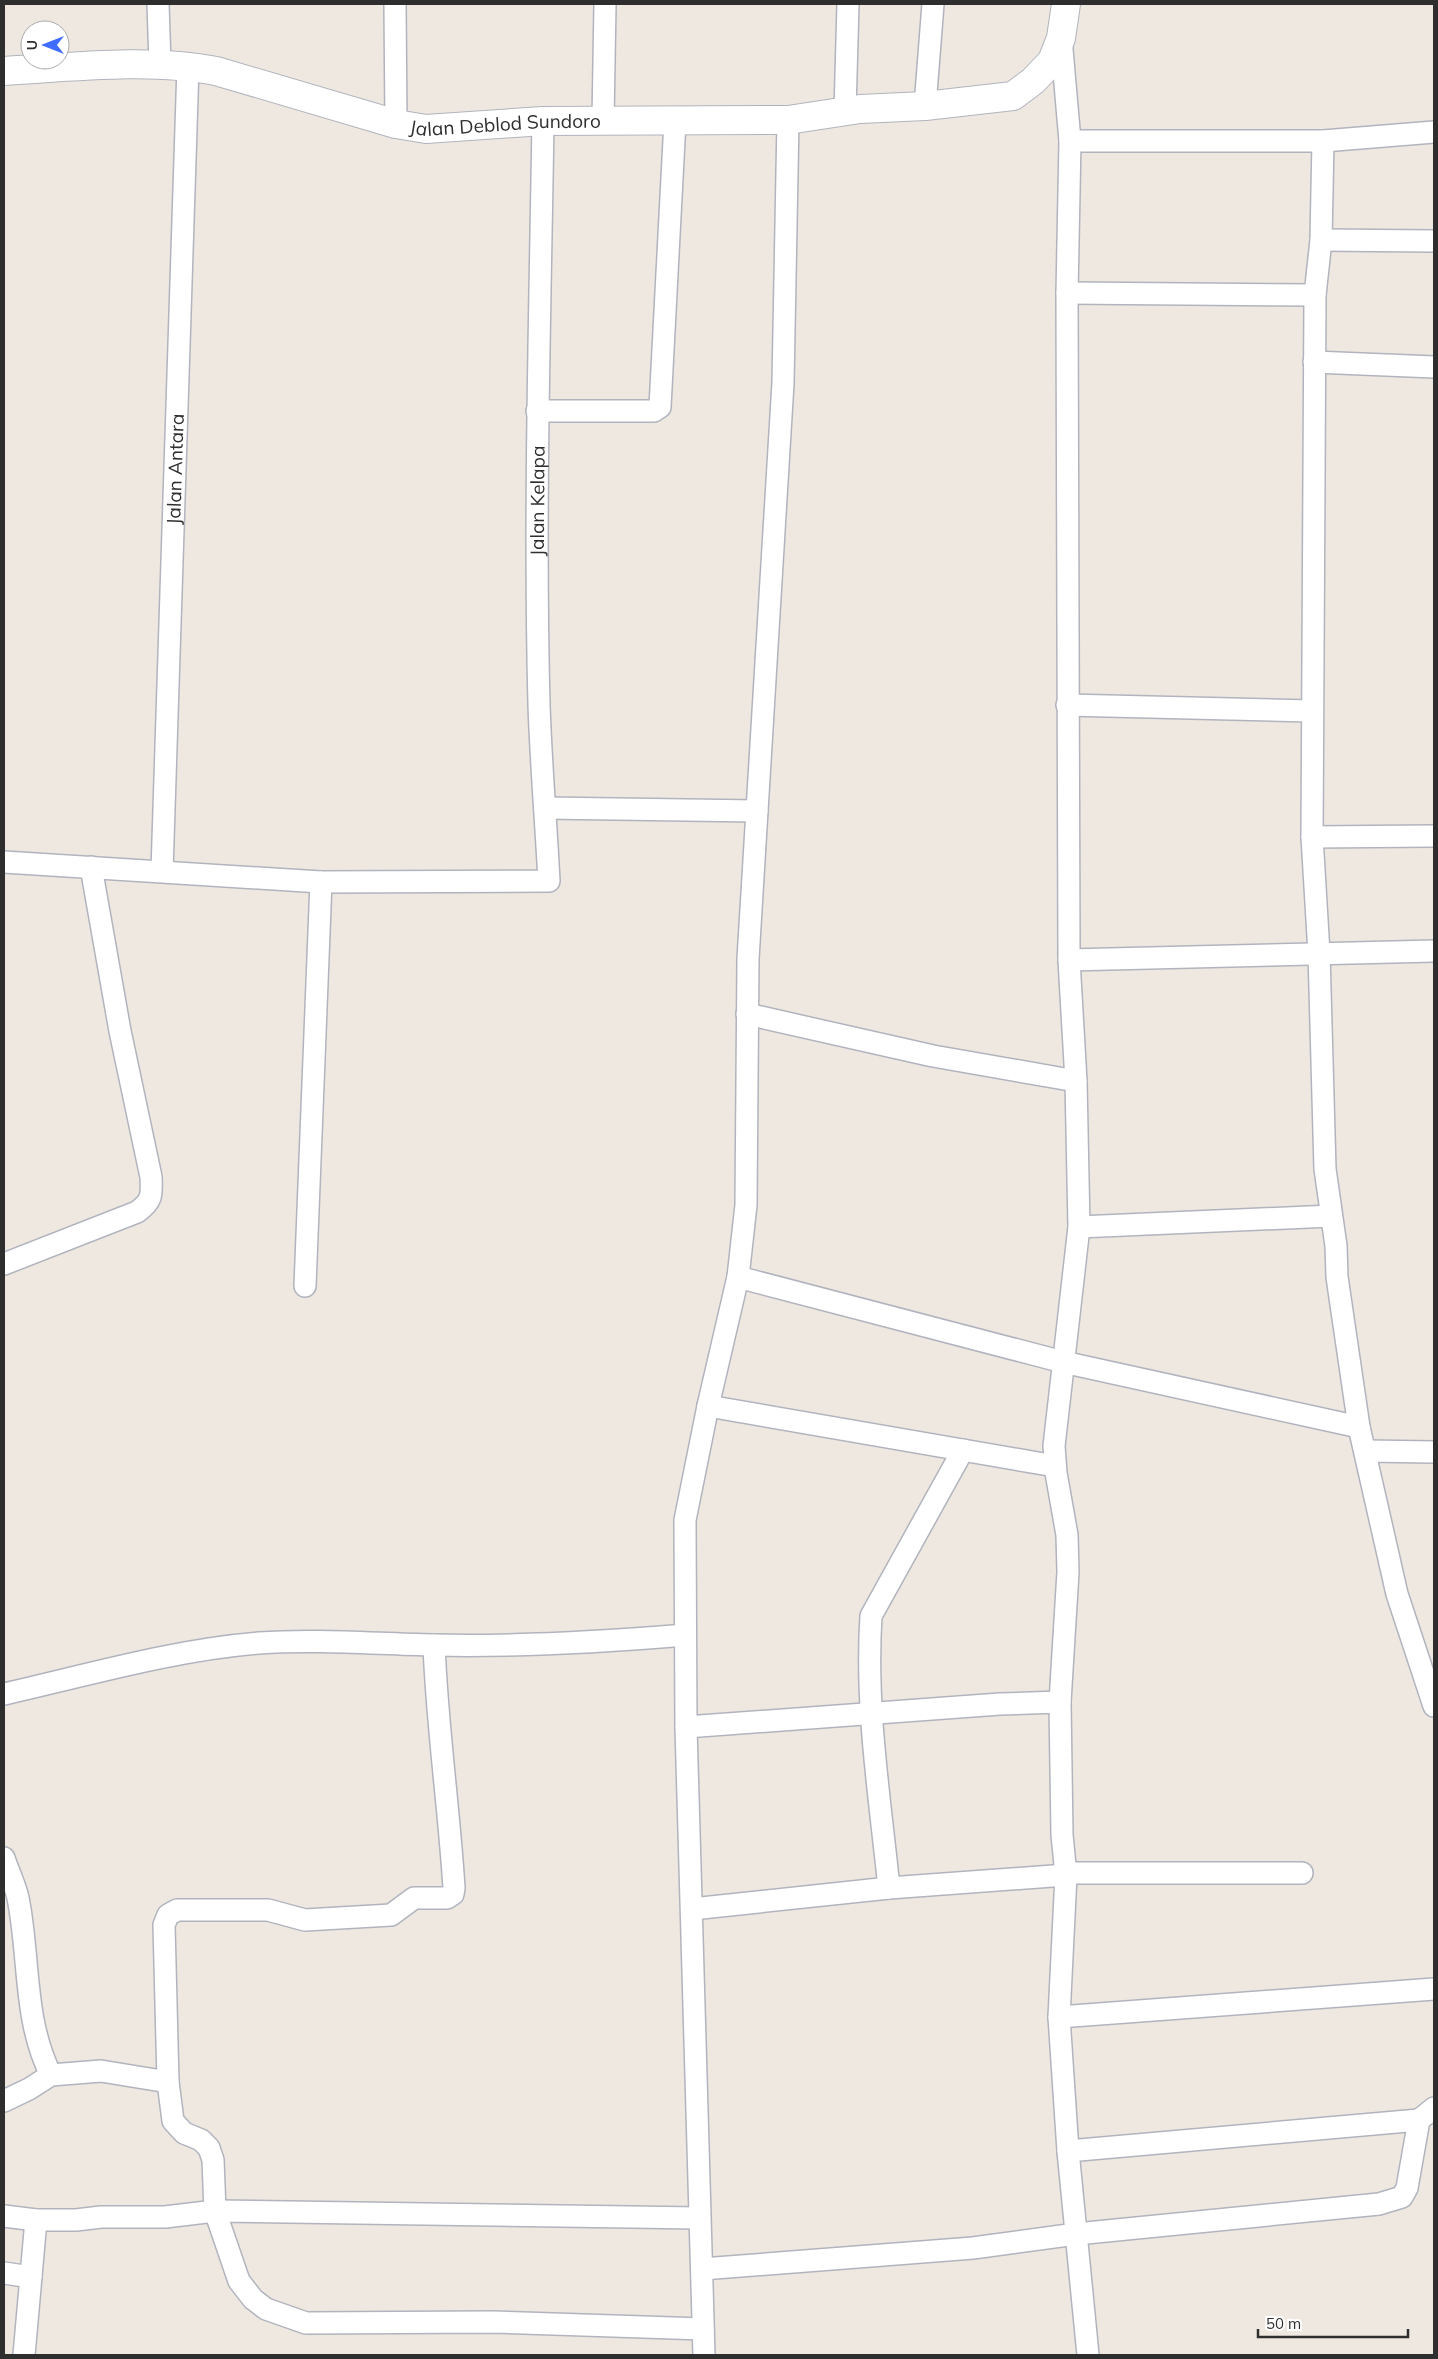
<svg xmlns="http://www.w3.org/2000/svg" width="1438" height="2359" viewBox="0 0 1438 2359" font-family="Mulish,sans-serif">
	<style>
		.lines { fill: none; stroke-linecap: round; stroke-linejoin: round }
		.street-casing { stroke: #b1b4be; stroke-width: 24 }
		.secondary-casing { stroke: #b1b4be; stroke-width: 30 }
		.street { stroke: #fff; stroke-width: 21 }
		.secondary { stroke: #fff; stroke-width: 28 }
		.labels { text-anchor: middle; stroke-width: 4; stroke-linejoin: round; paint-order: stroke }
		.street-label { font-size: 19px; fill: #2e2e2e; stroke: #fff }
	</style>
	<rect width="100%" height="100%" fill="#efe8e1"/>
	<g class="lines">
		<!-- street casing -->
		<g class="street-casing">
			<g id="street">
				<path d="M158 4 160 64"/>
				<path d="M395 4 396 124"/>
				<path d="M1061 38 1070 141 1067 293 1069 960 1076 1081 1079 1227 1054 1446 1056 1473 1067 1535 1068 1572 1060 1702 1062 1835 1066 1875 1059 2017 1068 2151 1088 2355"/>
				<path d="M925 106 933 4"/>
				<path d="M845 111 848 4"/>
				<path d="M603 120 605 4"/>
				<path d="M1070 141H1323L1434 132"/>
				<path d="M1323 141 1321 240 1315 295 1312 837 1319 953 1325 1169 1336 1246 1337 1277 1359 1427 1397 1594 1434 1706"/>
				<path d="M1321 240 1434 241"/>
				<path d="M1067 293 1315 295"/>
				<path d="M1314 362 1434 367"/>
				<path d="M537 411H654L660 407 675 121"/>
				<path d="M1067 705 1311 711"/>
				<path d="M545 808 757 811"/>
				<path d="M1312 837 1434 836"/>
				<path id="s1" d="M4 862 321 882 549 881C546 823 541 764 539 705 534 511 540 316 543 121"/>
				<path id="s2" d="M162 871 188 66"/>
				<path d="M1069 960 1434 951"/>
				<path d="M747 1014 933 1056 1076 1081"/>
				<path d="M1079 1227 1331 1216"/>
				<path d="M4 1264 137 1212C152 1201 152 1196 151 1177L120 1031 91 867"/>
				<path d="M738 1277 1063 1362 1359 1427"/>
				<path d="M305 1286 321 882"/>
				<path d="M708 1406 1055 1466"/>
				<path d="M1365 1451 1434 1452"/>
				<path d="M434 1645C437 1726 449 1807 454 1888L453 1894 447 1898H414L391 1915 305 1920 268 1910H177L168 1915 164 1925 168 2082 173 2121 184 2133 201 2140 209 2148 213 2160 215 2211 239 2281 253 2299 266 2309 306 2323 492 2322 703 2329"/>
				<path d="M4 1694C88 1675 173 1650 259 1643 317 1639 375 1644 433 1645 517 1647 601 1642 685 1635"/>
				<path d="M686 1727 1000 1704 1060 1702"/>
				<path d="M4 1858C8 1871 15 1884 18 1898 30 1957 23 2020 51 2075"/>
				<path d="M1066 1873H1302"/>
				<path d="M889 1888C880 1799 865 1707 871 1616L963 1450"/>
				<path d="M692 1909 889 1888 1066 1875"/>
				<path d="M1059 2017 1434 1989"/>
				<path d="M4 2101 29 2089 51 2075 101 2071 168 2082"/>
				<path d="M1068 2151 1419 2120"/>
				<path d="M4 2216 36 2220H76L101 2217H165L215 2211 699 2218"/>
				<path d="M702 2269 973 2248 1076 2234 1379 2204 1402 2197 1407 2188 1419 2120 1434 2108"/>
				<path d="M4 2273 31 2277"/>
				<path d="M24 2355 36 2220"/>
				<path d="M704 2355 686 1727 685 1520 708 1406 738 1277 746 1205 748 959 783 383 788 120"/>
			</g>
		</g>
		<!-- secondary casing -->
		<g class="secondary-casing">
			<g id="secondary">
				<path id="s3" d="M4 71C71 67 151 58 216 71L396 124 426 129 543 121 788 120 860 109 925 106 1013 96 1033 81 1052 61 1061 38 1066 4"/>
			</g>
		</g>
		<!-- street -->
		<use href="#street" class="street"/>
		<!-- secondary -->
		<use href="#secondary" class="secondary"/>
	</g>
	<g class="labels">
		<!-- street labels -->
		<g class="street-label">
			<text dy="7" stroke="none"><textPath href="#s3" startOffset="510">Jalan Deblod Sundoro</textPath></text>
			<text dy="7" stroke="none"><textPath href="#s2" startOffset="402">Jalan Antara</textPath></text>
			<text dy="7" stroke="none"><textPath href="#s1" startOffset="926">Jalan Kelapa</textPath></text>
		</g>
	</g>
	<!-- border -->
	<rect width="1438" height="2359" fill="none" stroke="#2e2e2e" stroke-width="10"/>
	<!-- north arrow -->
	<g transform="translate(45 45) rotate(270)"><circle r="24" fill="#ffffff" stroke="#ababab"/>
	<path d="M0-4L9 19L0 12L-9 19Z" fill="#3f6cfe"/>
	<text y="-8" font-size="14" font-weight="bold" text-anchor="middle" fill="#2e2e2e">U</text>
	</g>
	<!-- scale -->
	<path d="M1258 2329v8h150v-8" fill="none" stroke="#2e2e2e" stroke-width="2.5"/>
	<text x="1266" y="2329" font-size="15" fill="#2e2e2e" stroke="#ffffff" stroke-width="4" paint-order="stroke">50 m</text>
</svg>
